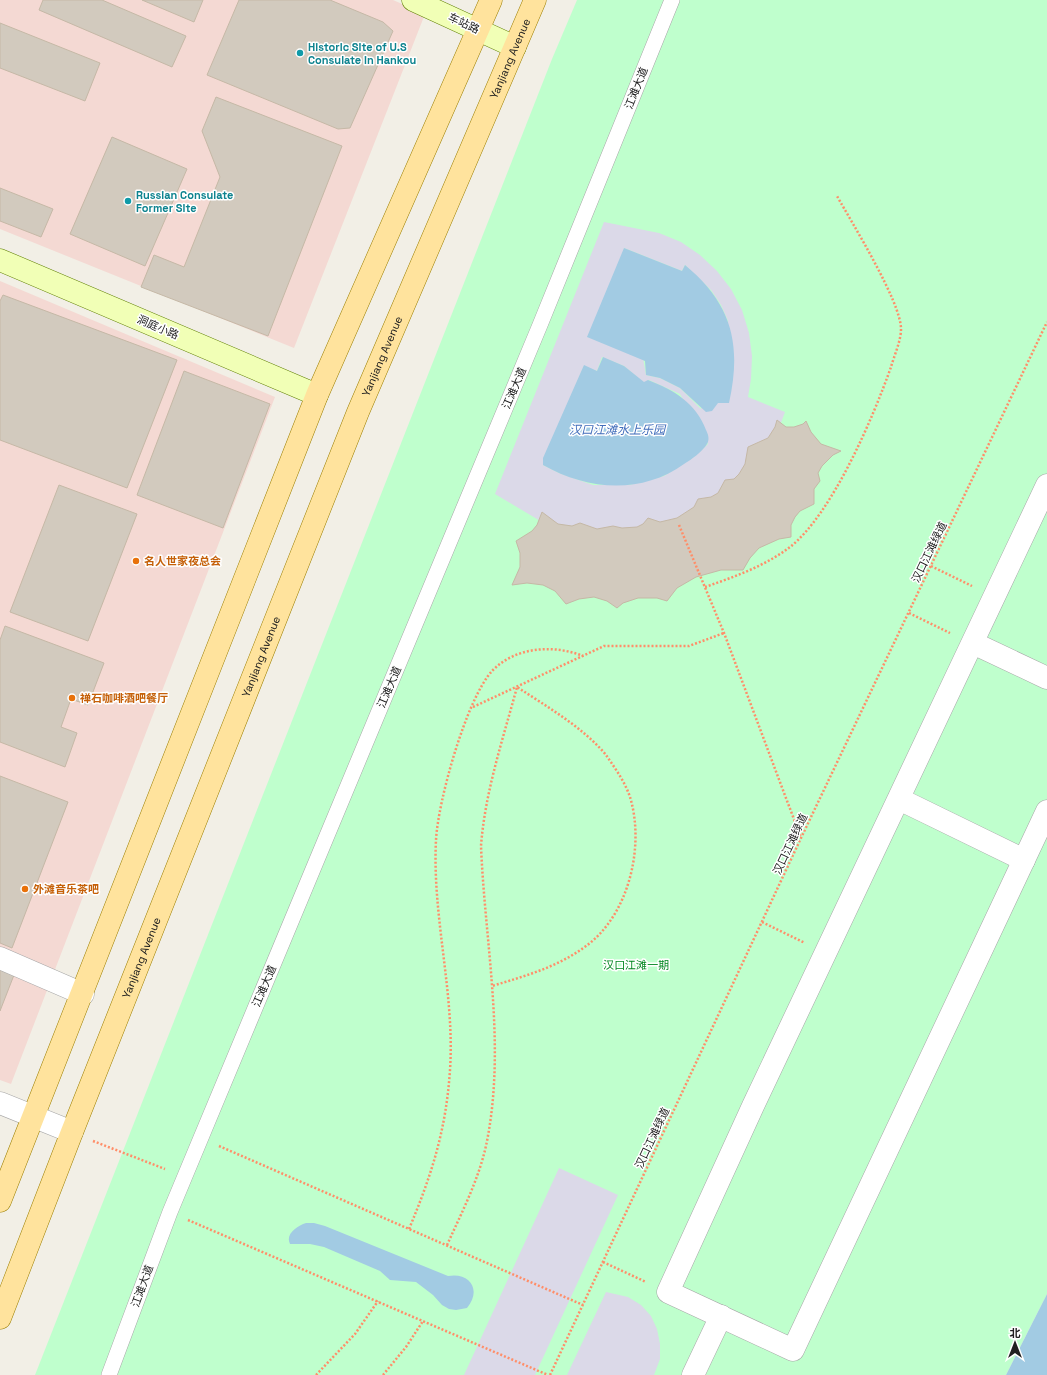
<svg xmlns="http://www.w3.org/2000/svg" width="1047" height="1375" viewBox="0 0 1047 1375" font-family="'Space Grotesk','Noto Sans SC',sans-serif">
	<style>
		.commercial { fill: #f4d9d3 }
		.park { fill: #bfffcd }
		.plaza { fill: #dbd9e8; fill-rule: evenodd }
		.water { fill: #a2cbe3 }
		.building { fill: #d2cabe; stroke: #c5b8a6 }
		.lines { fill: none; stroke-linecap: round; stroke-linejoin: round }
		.lane-casing { stroke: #a7a7a7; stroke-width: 16 }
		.street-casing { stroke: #a7a7a7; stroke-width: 23 }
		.secondary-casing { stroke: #5e7e00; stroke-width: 23 }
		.primary-casing { stroke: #9c7f00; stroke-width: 23 }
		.path { stroke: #ff8e69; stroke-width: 2.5; stroke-dasharray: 2 2; stroke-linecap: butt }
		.lane { stroke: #fff; stroke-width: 15 }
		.street { stroke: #fff; stroke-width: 22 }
		.secondary { stroke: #f1ffb6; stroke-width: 22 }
		.primary { stroke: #ffe39d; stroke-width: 22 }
		.culture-dot { fill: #0f9aa8; stroke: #fff; stroke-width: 1.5 }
		.food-dot { fill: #e8710a; stroke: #fff; stroke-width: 1.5 }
		.labels { text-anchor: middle; stroke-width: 3; stroke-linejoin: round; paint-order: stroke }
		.street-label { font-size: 11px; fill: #202020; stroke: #fff }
		.culture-label { font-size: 11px; font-weight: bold; fill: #0d838f; stroke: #fff; text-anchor: start }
		.food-label { font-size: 11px; font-weight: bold; fill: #c56008; stroke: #fff; text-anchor: start }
		.park-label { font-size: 11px; fill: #01861f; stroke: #fff }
		.water-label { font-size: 12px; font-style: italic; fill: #416dbb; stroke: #fff }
	</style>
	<rect width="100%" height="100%" fill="#f2efe6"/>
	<!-- commercial -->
	<g class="commercial">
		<path d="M0 0H393L425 14 294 348 0 229Z"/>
		<path d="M0 281 275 397 11 1084 0 1080Z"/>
	</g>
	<!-- park -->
	<path class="park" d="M577 0H1047V1294L1006 1375H35L552 59Z"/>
	<!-- plaza -->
	<g class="plaza">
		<path d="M604 222 659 233 681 242 700 255 717 271 731 289 742 310 749 333 752 356 751 379 748 397 785 412 776 436 729 495 639 535 542 522 495 494ZM624 248 682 271 685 265 711 290 721 305 728 321 701 409 680 388 660 378 646 375ZM602 357 624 366 644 383 649 380 680 394 708 444 695 456 664 476 629 485H593L559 473 543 465 544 458 584 366 597 371Z"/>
		<path d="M559 1168 618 1195 535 1375H464Z"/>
		<path d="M606 1292 628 1297 641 1305 651 1316 657 1329 660 1344V1359L654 1375H567Z"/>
	</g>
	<!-- water -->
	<g class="water">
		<path d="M624 248 682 271 685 265C732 304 742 344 729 403H718L712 411 706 412 680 388 660 378 646 375 645 361 587 337Z"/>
		<path d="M603 357 624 366 644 382 648 380C674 390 696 403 706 430 708 434 710 439 707 444 702 452 692 459 684 464 641 495 587 490 543 465V458L584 365 597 371Z"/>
		<path d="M306 1223H314L325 1226 448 1276C470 1272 482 1290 467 1308L456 1310 449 1309 442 1305 433 1295 416 1282 390 1280 380 1271 324 1247 310 1244H290C285 1234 297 1226 306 1223Z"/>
		<path d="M1047 1294V1375H1006Z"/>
	</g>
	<!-- building -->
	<g class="building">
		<path d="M43 0H102L186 36 172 67 39 10Z"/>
		<path d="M142 0H203L194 22Z"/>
		<path d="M239 0H330L383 22 393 31 350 128 338 129 207 75Z"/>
		<path d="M0 23 100 63 85 101 0 68Z"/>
		<path d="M216 97 342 146 268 336 141 287 154 255 184 267 220 177 202 131Z"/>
		<path d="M112 137 187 169 145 266 70 234Z"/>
		<path d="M0 188 53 209 41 237 0 221Z"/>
		<path d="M3 295 177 360 127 488 0 440V301Z"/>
		<path d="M184 371 270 404 223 528 137 495Z"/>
		<path d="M777 420 786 427H794L803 424 806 421 811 432 821 444 841 451 833 455 822 466 818 473 820 481 814 489V504L800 511 795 517 791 525V537L779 539 759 548 750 558 743 570H721L696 577 677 588 667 601 657 598H638L623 603 617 608 607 601 594 597 579 599 566 604 555 591 543 585 527 583 512 585 520 567V553L516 541 532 531 537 525 542 512 558 524 572 526 580 523 597 529 613 526 622 528 637 527 643 524 648 518 660 522 677 518 694 507 698 499 711 497 718 493 725 480 734 479 739 474 745 464 748 447 768 438 775 427Z"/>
		<path d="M59 485 137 514 88 641 10 612Z"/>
		<path d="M5 626 104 663 88 705 71 699 61 727 77 733 65 767 0 742V640Z"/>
		<path d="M0 776 68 802 12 948 0 943Z"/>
		<path d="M0 970 14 975 0 1011Z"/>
	</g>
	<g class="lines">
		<!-- lane casing -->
		<g class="lane-casing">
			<path id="lane" d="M109 1375 170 1212 540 325 672 0"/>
		</g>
		<!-- street casing -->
		<g class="street-casing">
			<g id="street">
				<path d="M1047 485 753 1106 668 1292 793 1350 1047 811"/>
				<path d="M973 643 1047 678"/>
				<path d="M899 799 1024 860"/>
				<path d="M0 958 83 994"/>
				<path d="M0 1103 72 1132"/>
				<path d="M693 1375 721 1316"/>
			</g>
		</g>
		<!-- secondary casing -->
		<g class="secondary-casing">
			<g id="secondary">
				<path d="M413 0 515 47"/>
				<path d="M0 260 317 395"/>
			</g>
		</g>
		<!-- primary casing -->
		<g class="primary-casing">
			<g id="primary">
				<path d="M0 1201 317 395 491 0"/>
				<path id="s1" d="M0 1318 72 1132 358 412 535 0"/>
			</g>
		</g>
		<!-- path -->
		<g class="path">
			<path d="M679 525 724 633 801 838"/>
			<path d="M931 566 972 586"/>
			<path d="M705 587C734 577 765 566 790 547 832 514 873 418 891 367 894 356 901 341 901 329 901 302 852 223 837 196"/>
			<path d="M909 613 950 633"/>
			<path d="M473 707 604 646H689L724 633"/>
			<path d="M762 922 805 943"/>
			<path d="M93 1141 165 1169"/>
			<path d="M219 1146 583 1305"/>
			<path d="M188 1220 548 1375"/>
			<path d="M409 1229C432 1174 446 1130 450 1070 455 993 432 917 436 840 438 801 466 700 492 671 515 647 553 644 583 656"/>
			<path d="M447 1245C462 1212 480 1177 487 1141 506 1044 485 944 481 846 485 792 503 739 517 687 546 706 584 728 606 755 615 768 625 782 630 797 645 846 629 915 586 946 558 967 525 976 492 986"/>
			<path d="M603 1262 646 1282"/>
			<path d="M316 1375 355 1334 378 1301"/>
			<path d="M383 1375 406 1347 423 1321"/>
			<path d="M550 1375 801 838 1047 322"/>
		</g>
		<!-- lane -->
		<use href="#lane" class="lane"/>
		<!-- street -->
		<use href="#street" class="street"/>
		<!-- secondary -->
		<use href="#secondary" class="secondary"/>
		<!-- primary -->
		<use href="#primary" class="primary"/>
	</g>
	<!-- markers -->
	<g class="culture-dot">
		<circle cx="300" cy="53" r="4"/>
		<circle cx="128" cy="201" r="4"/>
	</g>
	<g class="food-dot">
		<circle cx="136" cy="561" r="4"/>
		<circle cx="72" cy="698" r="4"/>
		<circle cx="25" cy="889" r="4"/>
	</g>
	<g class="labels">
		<!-- street labels -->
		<g class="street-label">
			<text transform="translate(464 23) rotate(25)" y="4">车站路</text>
			<text dy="4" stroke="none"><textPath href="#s1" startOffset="1359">Yanjiang Avenue</textPath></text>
			<text transform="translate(636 88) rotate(-68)" y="4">江滩大道</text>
			<text transform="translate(158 327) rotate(23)" y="4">洞庭小路</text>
			<text dy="4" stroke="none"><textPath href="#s1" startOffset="1035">Yanjiang Avenue</textPath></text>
			<text transform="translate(514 388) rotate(-67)" y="4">江滩大道</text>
			<text transform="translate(929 552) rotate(-64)" y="4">汉口江滩绿道</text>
			<text dy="4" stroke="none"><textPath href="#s1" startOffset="711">Yanjiang Avenue</textPath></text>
			<text transform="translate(389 687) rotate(-67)" y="4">江滩大道</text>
			<text transform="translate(790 844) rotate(-65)" y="4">汉口江滩绿道</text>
			<text dy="4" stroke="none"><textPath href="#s1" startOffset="387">Yanjiang Avenue</textPath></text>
			<text transform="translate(264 986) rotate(-67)" y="4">江滩大道</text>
			<text transform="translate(652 1138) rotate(-65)" y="4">汉口江滩绿道</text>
			<text transform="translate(142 1286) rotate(-70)" y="4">江滩大道</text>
		</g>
		<!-- culture labels -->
		<g class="culture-label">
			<text x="308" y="51">Historic Site of U.S<tspan x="308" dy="13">Consulate in Hankou</tspan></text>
			<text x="136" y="199">Russian Consulate<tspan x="136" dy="13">Former Site</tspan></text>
		</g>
		<!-- food labels -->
		<g class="food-label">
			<text x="144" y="565">名人世家夜总会</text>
			<text x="80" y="702">禅石咖啡酒吧餐厅</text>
			<text x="33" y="893">外滩音乐茶吧</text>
		</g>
		<!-- park labels -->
		<g class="park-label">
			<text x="636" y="969">汉口江滩一期</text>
		</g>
		<!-- water labels -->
		<g class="water-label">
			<text x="617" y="434">汉口江滩水上乐园</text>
		</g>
	</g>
	<!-- north arrow -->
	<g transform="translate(1015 1343)" stroke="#ffffff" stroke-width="3" paint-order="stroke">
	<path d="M0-3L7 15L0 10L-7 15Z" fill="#202020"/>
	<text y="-6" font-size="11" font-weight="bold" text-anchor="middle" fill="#202020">北</text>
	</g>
</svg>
